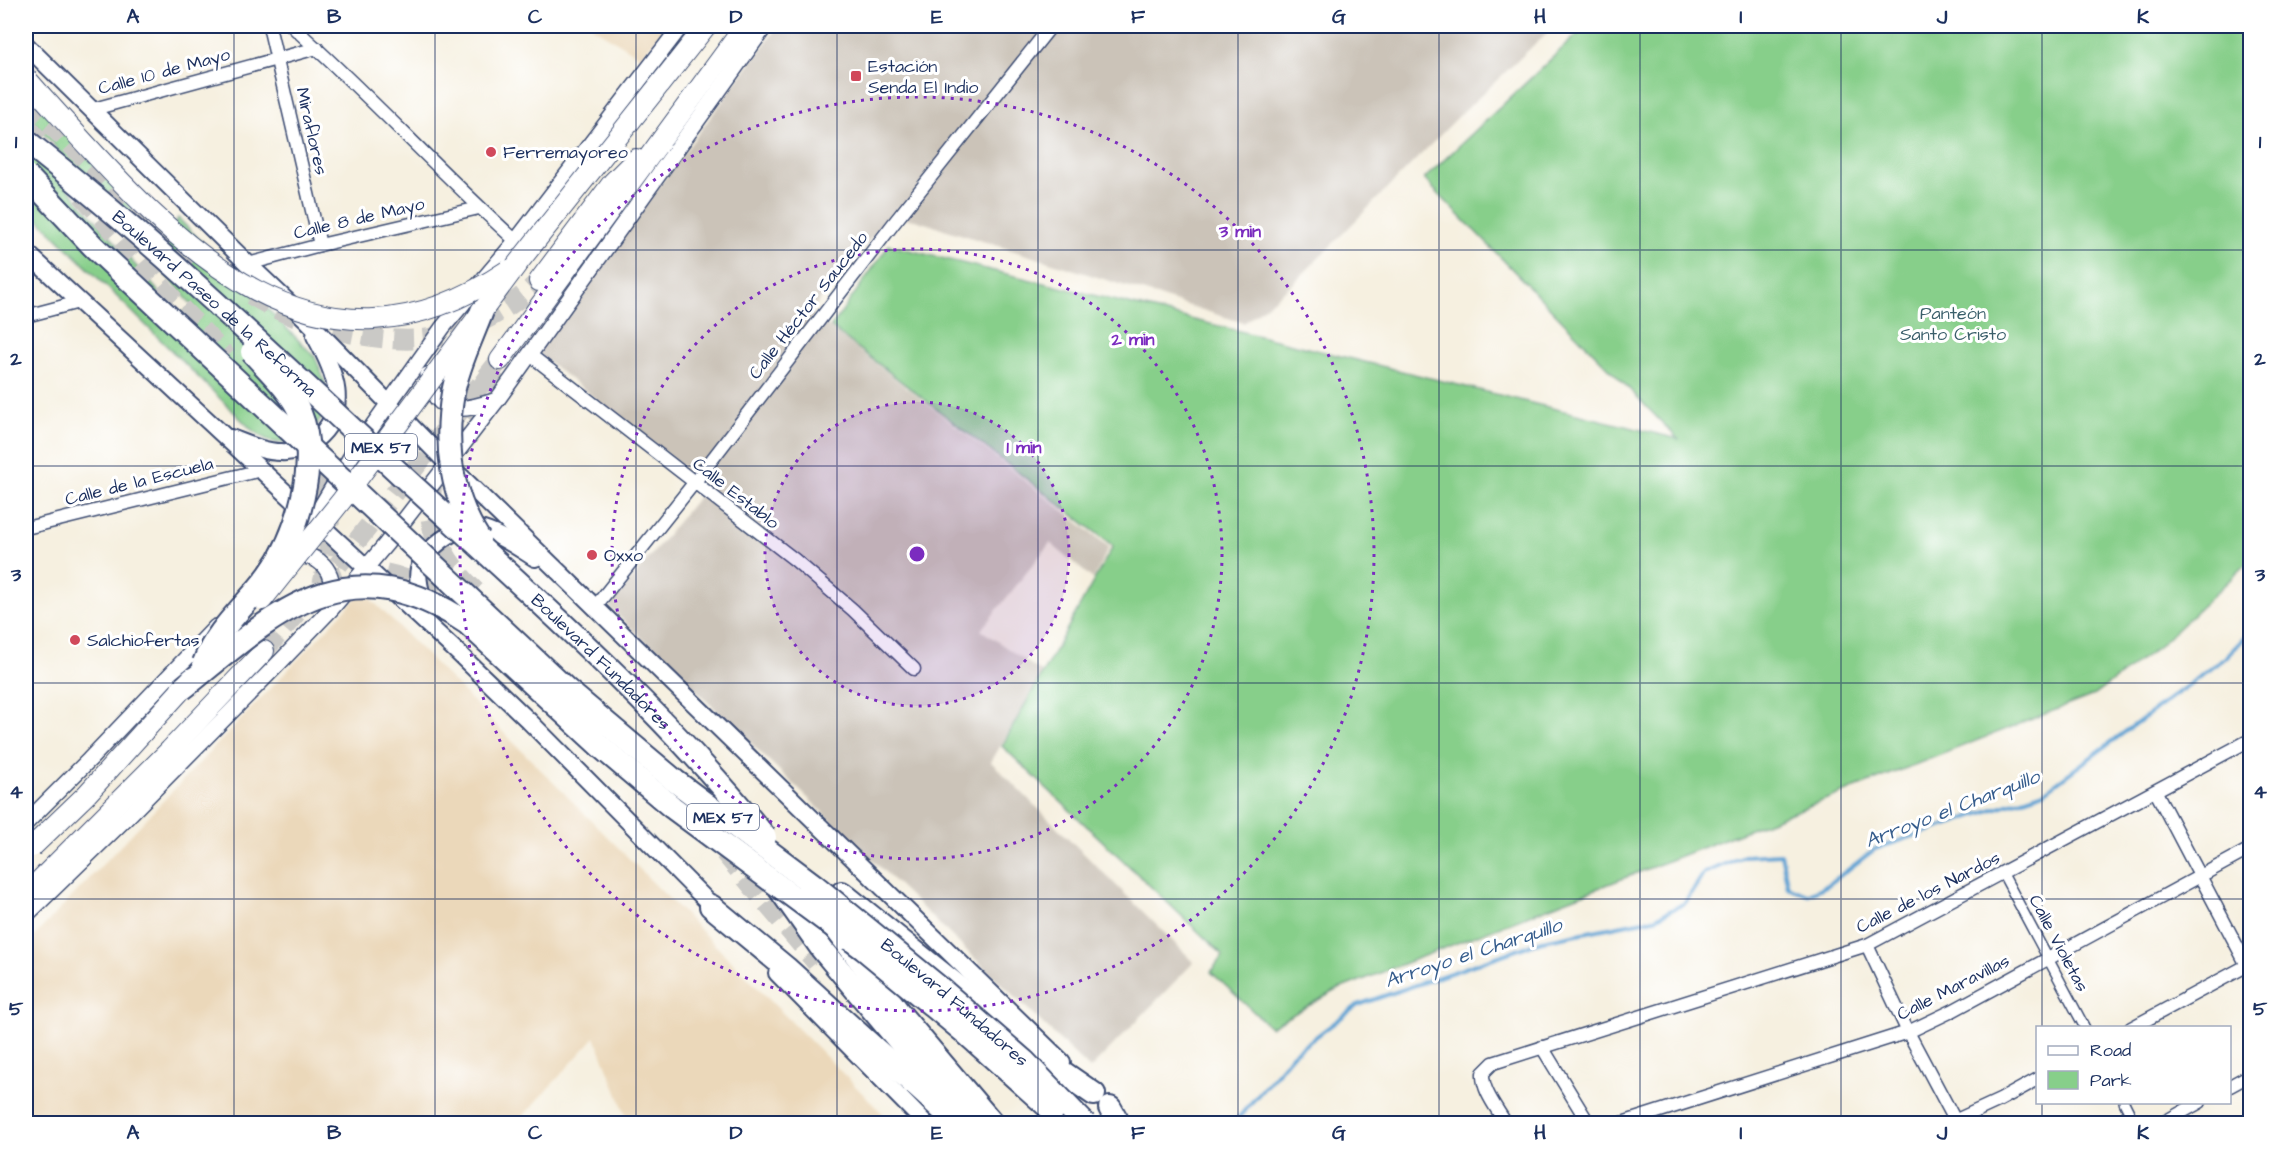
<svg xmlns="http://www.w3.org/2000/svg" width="2276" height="1149" viewBox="0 0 2276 1149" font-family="'Architects Daughter',sans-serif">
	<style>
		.built { fill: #ebd8ba }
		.industrial { fill: #cbc3b8 }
		.green { fill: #87cf8a; stroke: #517f74; stroke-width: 1.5 }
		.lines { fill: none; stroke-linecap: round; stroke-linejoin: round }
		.stream { stroke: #5fa3d4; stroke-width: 4 }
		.trunk-tunnel { stroke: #cac9c6; stroke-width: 20; stroke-dasharray: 20 10; stroke-linecap: butt }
		.motorway-tunnel { stroke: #cac9c6; stroke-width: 22; stroke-dasharray: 22 11; stroke-linecap: butt }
		.pedestrian-casing { stroke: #3c4c72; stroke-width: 12 }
		.minor-casing { stroke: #3c4c72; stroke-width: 15 }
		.tertiary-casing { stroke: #3c4c72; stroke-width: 18 }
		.secondary-casing { stroke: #3c4c72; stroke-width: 20 }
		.trunk-casing { stroke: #3c4c72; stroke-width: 22 }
		.motorway-casing { stroke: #3c4c72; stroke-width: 26 }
		.pedestrian { stroke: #fff; stroke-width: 9 }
		.minor { stroke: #fff; stroke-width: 12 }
		.tertiary { stroke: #fff; stroke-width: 15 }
		.secondary { stroke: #fff; stroke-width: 16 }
		.trunk { stroke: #fff; stroke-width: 20 }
		.motorway { stroke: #fff; stroke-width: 22 }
		.trunk-bridge-casing { stroke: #3c4c72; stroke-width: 22; stroke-linecap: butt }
		.motorway-bridge-casing { stroke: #3c4c72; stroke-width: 26; stroke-linecap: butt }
		.trunk-bridge { stroke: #fff; stroke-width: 20 }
		.motorway-bridge { stroke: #fff; stroke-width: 22 }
		.grid { fill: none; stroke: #1b2f5e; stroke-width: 1.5; stroke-opacity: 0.55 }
		.ring { fill: none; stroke: #7b2cbf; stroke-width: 3; stroke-dasharray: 3 6 }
		.poi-dot { fill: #d1495b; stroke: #fff; stroke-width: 2 }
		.labels { text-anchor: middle; stroke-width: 6; stroke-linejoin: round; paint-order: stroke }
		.shield { fill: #fff; stroke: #5f6d8e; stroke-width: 1.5 }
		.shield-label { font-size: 16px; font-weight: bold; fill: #1b2f5e }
		.poi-label { font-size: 18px; fill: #1b2f5e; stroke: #fff; text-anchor: start }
		.street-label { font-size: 18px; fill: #1b2f5e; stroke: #fff }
		.park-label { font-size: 18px; fill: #3b5f6b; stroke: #fff }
		.water-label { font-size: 20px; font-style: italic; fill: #365d8d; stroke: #fff }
		.centre { fill: #7b2cbf; stroke: #fff; stroke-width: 3 }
		.ring-label { font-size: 18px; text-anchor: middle; font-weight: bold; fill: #7b2cbf; stroke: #fff; stroke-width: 6; stroke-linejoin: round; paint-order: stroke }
		.neatline { fill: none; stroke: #1b2f5e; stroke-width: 2 }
		.grid-label { font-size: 20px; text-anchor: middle; font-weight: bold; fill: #1b2f5e }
	</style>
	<rect width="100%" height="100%" fill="#fff"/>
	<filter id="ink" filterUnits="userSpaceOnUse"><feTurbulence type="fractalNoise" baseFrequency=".0167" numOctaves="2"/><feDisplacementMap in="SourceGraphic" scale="12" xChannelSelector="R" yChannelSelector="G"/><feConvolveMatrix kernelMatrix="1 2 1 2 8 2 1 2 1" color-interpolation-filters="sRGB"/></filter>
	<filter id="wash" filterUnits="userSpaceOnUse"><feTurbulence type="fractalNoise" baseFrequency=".008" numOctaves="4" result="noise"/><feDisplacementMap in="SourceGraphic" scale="24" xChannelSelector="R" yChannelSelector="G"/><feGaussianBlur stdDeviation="1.35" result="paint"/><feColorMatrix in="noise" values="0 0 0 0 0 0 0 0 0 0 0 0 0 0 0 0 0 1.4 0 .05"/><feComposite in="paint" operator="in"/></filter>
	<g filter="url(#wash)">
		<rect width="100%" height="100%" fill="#f6f0e0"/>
		<!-- built -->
		<g class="built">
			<path d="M591 26H666L641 57Z"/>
			<path d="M363 591 892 1123H629L595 1037 517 1123H26V945Z"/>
		</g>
		<!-- industrial -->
		<path class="industrial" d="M778 26H1554L1459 116 1294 283 1244 323 915 220 889 216 810 312 1109 547 1093 579 1050 543 981 630 1043 673 991 762 1194 962 1090 1069 609 607 707 486 536 352Z"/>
		<!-- green -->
		<g class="green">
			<path d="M1586 26H2250V561L2158 647 2094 695 1339 989 1270 1027 1211 972 1223 955 1002 746 1113 546 831 327 889 245 1678 439 1424 179Z"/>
			<path d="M26 92 60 125 163 245 178 218 315 357C321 372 328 385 327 402 327 424 295 446 273 442 267 441 259 434 253 431L26 207V140L179 315 193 306 26 113Z"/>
		</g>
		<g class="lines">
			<!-- stream -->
			<path class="stream" d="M1233 1124 1293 1054 1358 1005 1542 941 1654 919 1685 903 1704 873 1744 856 1781 854 1788 887 1807 895 1828 885 1875 849 2044 792 2226 657 2250 632"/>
		</g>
	</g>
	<g filter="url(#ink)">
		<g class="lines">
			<!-- trunk-tunnel -->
			<g class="trunk-tunnel">
				<path d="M26 104 51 125 168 241 200 264"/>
				<path d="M26 125 47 151"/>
				<path d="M82 195 181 308 227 357"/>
				<path d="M251 295C261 301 272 307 283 312 320 329 381 343 422 339 466 335 508 311 539 281"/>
				<path d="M305 450C335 491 334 539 322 585"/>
				<path d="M338 565 500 360"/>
				<path d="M264 651 305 603"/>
			</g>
			<!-- motorway-tunnel -->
			<g class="motorway-tunnel">
				<path d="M446 443 455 427 501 361"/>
				<path d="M431 486C426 530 443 562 475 592"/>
				<path d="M322 585C332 581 345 574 356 573 396 568 436 593 467 614"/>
				<path d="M725 852 817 962"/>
			</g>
			<!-- pedestrian casing -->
			<g class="pedestrian-casing">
				<g id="pedestrian">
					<path d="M2003 874 2085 1028"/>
					<path d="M2124 1102 2135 1124"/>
				</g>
			</g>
			<!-- minor casing -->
			<g class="minor-casing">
				<g id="minor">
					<path d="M269 26 320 245"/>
					<path d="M292 26C369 95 439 171 516 241"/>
					<path d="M90 110 317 48"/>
					<path d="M248 264 320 245 479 208"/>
					<path d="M26 316 79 302"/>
					<path d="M529 354 795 560 853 610 914 669"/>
					<path d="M26 528 261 470"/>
					<path d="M595 607 694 483 894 223 1051 26"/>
					<path d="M2156 792 2250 971"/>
					<path d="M1867 945 1908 1032 1957 1124"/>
					<path d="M2131 1028 2250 964"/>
					<path d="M1542 1047 1589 1124"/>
					<path d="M2230 1086 2250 1075"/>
					<path d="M1950 1123 2000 1100 2038 1079"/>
					<path d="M1506 1124C1497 1108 1482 1091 1483 1073L1493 1063 1867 945 2250 740"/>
					<path d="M1619 1124 1908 1032 1952 1011 2250 849"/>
					<path d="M2161 1124 2200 1102"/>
				</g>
			</g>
			<!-- tertiary casing -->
			<g class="tertiary-casing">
				<g id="tertiary">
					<path d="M427 375C436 418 464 411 497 400"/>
					<path d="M292 547 313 520 352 455 443 327 516 241 681 26"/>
					<path d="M291 557C320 551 335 571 332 599"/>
					<path d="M26 823 89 760 216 627"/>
					<path d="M26 915 126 818 281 661 332 608 386 544 497 400 765 26"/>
				</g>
			</g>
			<!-- secondary casing -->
			<g class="secondary-casing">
				<g id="secondary">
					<path d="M26 45 248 264 306 319 447 463 1062 1062"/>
					<path d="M26 252 453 648 529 721 719 913"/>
					<path d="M231 438C247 444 264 452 281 452 293 453 306 448 315 440 352 410 335 372 315 336"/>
					<path d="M425 606C422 595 416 581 419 569 425 549 455 525 476 528 497 532 517 547 535 558"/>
					<path d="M777 973 926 1124"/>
				</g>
			</g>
			<!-- trunk casing -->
			<g class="trunk-casing">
				<g id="trunk">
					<path d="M26 78 40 94"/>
					<path d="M539 281 613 182 636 159"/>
					<path d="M500 360 745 26"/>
					<path d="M26 894 170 750 264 651"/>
				</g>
			</g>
			<!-- motorway casing -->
			<g class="motorway-casing">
				<g id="motorway">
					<path d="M779 888 822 949 904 1047 977 1124"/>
					<path d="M842 893 982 1006 1036 1054 1094 1094"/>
					<path d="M711 906 786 968 958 1124"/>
					<path d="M843 938 900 1014 993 1124"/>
					<path d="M1110 1108 1119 1124"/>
				</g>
			</g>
			<!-- pedestrian -->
			<use href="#pedestrian" class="pedestrian"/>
			<!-- minor -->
			<use href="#minor" class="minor"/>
			<!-- tertiary -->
			<use href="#tertiary" class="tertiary"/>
			<!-- secondary -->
			<use href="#secondary" class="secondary"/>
			<!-- trunk -->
			<use href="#trunk" class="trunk"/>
			<!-- motorway -->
			<use href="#motorway" class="motorway"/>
			<!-- trunk-bridge casing -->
			<g class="trunk-bridge-casing">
				<g id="trunk-bridge">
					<path d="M40 94C167 234 308 405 508 270"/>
					<path d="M262 600 342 500 518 263 706 26"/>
					<path d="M32 847 86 795 192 678"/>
				</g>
			</g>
			<!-- motorway-bridge casing -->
			<g class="motorway-bridge-casing">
				<g id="motorway-bridge">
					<path id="s1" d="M26 141C161 247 285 367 411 484 534 597 660 707 765 837"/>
					<path id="s2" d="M26 175 93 246 567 690 675 781 815 886 941 989 1024 1061 1085 1124"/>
					<path d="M479 539C451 495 444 444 453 393 458 365 472 338 482 311"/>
					<path d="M204 663C217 628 247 605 269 575 298 535 320 461 300 413 292 392 267 369 252 352"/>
					<path d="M182 689C276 613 345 542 467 623L600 746 672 807 864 949 968 1035 1053 1111"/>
					<path d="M808 891 843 938"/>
				</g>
			</g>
			<!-- trunk-bridge -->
			<use href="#trunk-bridge" class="trunk-bridge"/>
			<!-- motorway-bridge -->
			<use href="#motorway-bridge" class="motorway-bridge"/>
		</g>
	</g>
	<!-- grid -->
	<path class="grid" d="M234 26V1124M435 26V1124M636 26V1124M837 26V1124M1038 26V1124M1238 26V1124M1439 26V1124M1640 26V1124M1841 26V1124M2042 26V1028M26 250H2250M26 466H2250M26 683H2250M26 899H2250M2042 1102V1124"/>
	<!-- distance rings -->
	<circle cx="917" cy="554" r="152" fill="#7b2cbf" fill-opacity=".12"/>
	<g class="ring">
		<circle cx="917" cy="554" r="152"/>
		<circle cx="917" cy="554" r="305"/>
		<circle cx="917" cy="554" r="457"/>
	</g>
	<!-- markers -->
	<g class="poi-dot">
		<rect x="850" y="70" width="12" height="12" rx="3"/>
		<circle cx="491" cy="152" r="6"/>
		<circle cx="592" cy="555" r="6"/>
		<circle cx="75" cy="640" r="6"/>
	</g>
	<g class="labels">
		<!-- shield labels -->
		<g class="shield">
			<rect x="345" y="434" width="72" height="26" rx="4.5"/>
			<rect x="687" y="804" width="72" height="26" rx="4.5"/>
		</g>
		<g class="shield-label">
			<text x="381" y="453">MEX 57</text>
			<text x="723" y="823">MEX 57</text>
		</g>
		<!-- poi labels -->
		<g class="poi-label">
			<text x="868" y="72">Estación<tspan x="868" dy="21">Senda El Indio</tspan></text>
			<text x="503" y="158">Ferremayoreo</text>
			<text x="604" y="561">Oxxo</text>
			<text x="87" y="646">Salchiofertas</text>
		</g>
		<!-- street labels -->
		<g class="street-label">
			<text transform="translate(164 71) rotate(-15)" y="6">Calle 10 de Mayo</text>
			<text transform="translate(312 131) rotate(77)" y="6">Miraflores</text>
			<text transform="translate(359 218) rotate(-13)" y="6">Calle 8 de Mayo</text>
			<text dy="6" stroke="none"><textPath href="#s1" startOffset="249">Boulevard Paseo de la Reforma</textPath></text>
			<text transform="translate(808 305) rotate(-52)" y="6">Calle Héctor Saucedo</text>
			<text transform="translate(139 481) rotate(-14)" y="6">Calle de la Escuela</text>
			<text transform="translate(736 493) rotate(38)" y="6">Calle Establo</text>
			<text dy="6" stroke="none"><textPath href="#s1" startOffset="776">Boulevard Fundadores</textPath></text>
			<text transform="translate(1928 892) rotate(-27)" y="6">Calle de los Nardos</text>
			<text transform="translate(2059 943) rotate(62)" y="6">Calle Violetas</text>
			<text transform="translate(1953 987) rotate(-27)" y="6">Calle Maravillas</text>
			<text dy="6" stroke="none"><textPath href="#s2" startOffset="1245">Boulevard Fundadores</textPath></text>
		</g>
		<!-- park labels -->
		<g class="park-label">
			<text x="1953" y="319">Panteón<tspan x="1953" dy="21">Santo Cristo</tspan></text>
		</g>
		<!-- water labels -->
		<g class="water-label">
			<text transform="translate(1952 808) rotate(-21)" y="7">Arroyo el Charquillo</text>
			<text transform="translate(1473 952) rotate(-18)" y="7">Arroyo el Charquillo</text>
		</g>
	</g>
	<circle cx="917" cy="554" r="9" class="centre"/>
	<g class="ring-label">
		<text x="1240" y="237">3 min</text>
		<text x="1133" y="345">2 min</text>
		<text x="1024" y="453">1 min</text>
	</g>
	<!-- margin -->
	<rect width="2276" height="1149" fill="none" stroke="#fff" stroke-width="66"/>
	<!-- legend -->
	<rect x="2036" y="1026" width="195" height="78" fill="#ffffff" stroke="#a4acbf" stroke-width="1.5"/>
	<rect x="2048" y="1046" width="30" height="9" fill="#ffffff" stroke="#a4acbf" stroke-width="1.5"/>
	<text x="2090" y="1056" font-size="18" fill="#1b2f5e">Road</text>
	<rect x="2048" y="1071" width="30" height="18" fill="#87cf8a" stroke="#a4acbf" stroke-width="1.5"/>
	<text x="2090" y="1086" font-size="18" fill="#1b2f5e">Park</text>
	<rect x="33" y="33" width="2210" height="1083" class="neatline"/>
	<g class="grid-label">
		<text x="133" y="23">A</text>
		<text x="334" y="23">B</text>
		<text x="535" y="23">C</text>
		<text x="736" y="23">D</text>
		<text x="937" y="23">E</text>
		<text x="1138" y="23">F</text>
		<text x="1339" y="23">G</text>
		<text x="1540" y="23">H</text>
		<text x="1741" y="23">I</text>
		<text x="1942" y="23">J</text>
		<text x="2143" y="23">K</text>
		<text x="16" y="148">1</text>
		<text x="2260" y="148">1</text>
		<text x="16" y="365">2</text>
		<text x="2260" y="365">2</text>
		<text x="16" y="581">3</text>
		<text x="2260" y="581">3</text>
		<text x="16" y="798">4</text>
		<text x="2260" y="798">4</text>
		<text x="16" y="1015">5</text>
		<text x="2260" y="1015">5</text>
		<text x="133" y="1139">A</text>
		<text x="334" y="1139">B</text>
		<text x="535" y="1139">C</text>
		<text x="736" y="1139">D</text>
		<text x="937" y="1139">E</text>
		<text x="1138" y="1139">F</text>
		<text x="1339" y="1139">G</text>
		<text x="1540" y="1139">H</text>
		<text x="1741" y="1139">I</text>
		<text x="1942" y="1139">J</text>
		<text x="2143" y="1139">K</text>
	</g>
</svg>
